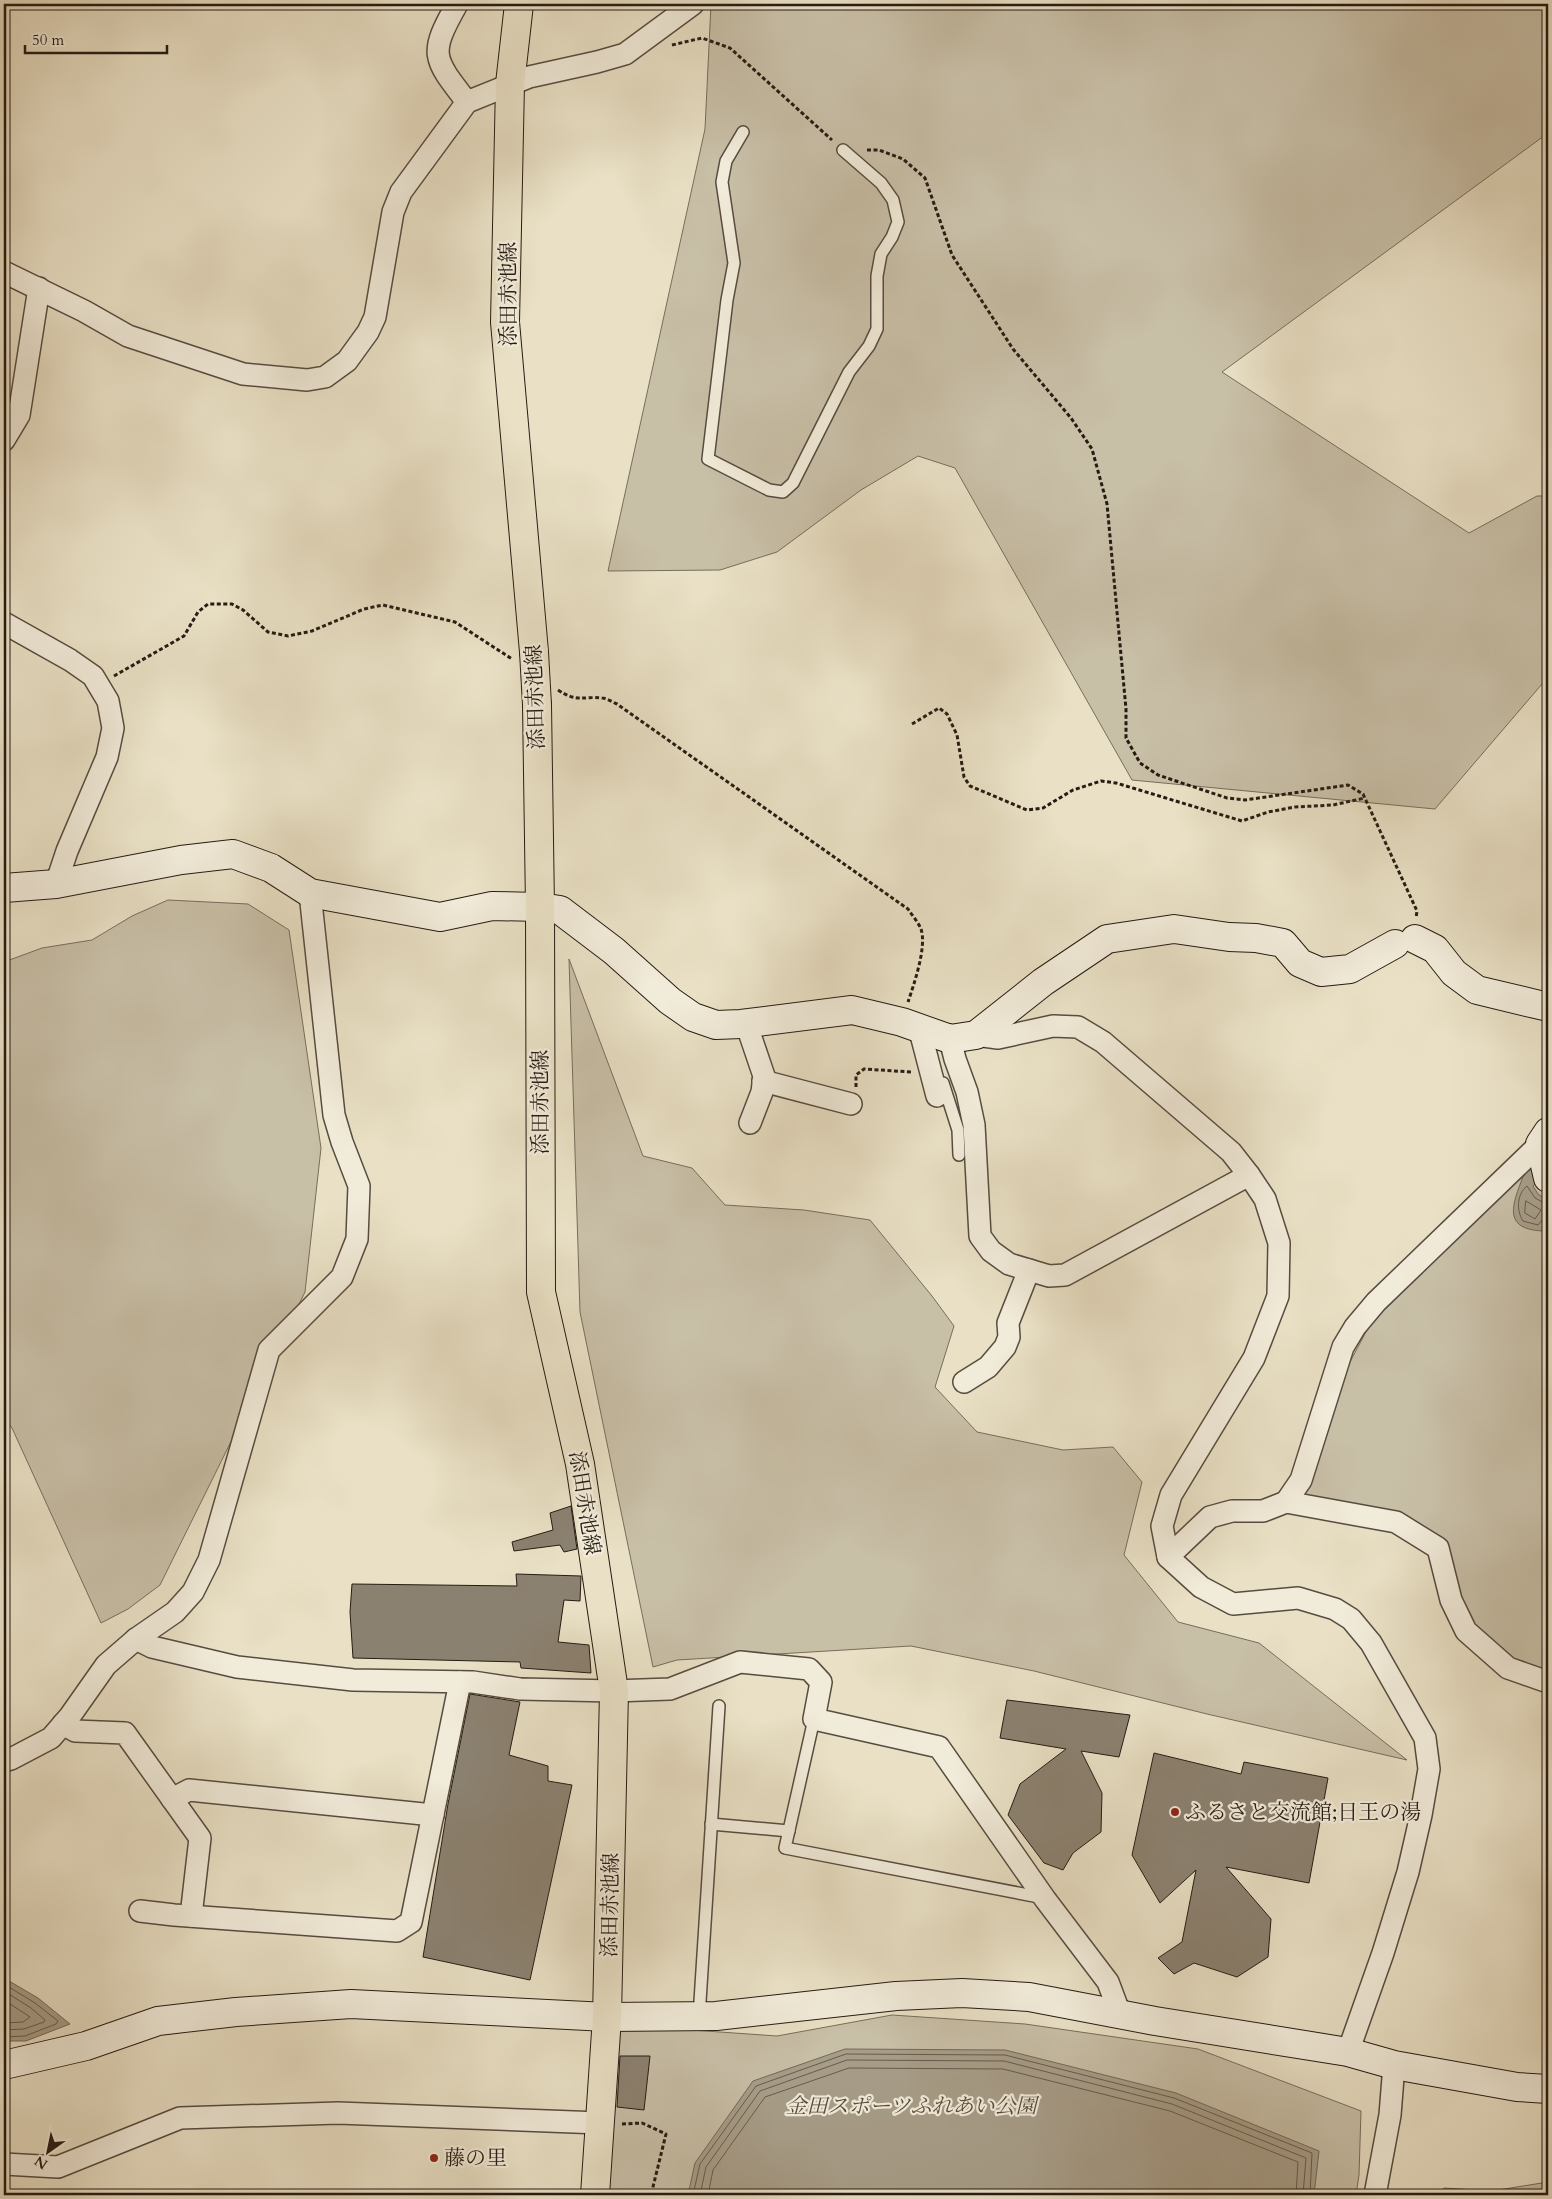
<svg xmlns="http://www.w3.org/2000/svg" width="1552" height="2199" viewBox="0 0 1552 2199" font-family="Cardo,'Noto Serif JP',serif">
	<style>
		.green { fill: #c8bfa7; stroke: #776d5d }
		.water { fill: #a79d88; stroke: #736959 }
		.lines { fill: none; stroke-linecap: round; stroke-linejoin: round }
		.shore { stroke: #665c4e; stroke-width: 1 }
		.building { fill: #8b8170; stroke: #261b13 }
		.lane-casing { stroke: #574c40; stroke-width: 14 }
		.street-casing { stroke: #574c40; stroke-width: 24 }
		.secondary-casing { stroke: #261b13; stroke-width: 30 }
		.primary-casing { stroke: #261b13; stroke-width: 30 }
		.path { stroke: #261b13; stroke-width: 3; stroke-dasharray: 4 2.5; stroke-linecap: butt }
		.lane { stroke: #f1ebd9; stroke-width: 11 }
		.street { stroke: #f1ebd9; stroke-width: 21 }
		.secondary { stroke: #f1ebd9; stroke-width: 28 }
		.primary { stroke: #e9e0c5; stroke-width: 28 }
		.primary-bridge-casing { stroke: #261b13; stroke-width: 30; stroke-linecap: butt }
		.primary-bridge { stroke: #e9e0c5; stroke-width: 28 }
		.poi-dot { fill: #8f2418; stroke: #f1ebd9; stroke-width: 2 }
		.labels { text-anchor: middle; stroke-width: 4.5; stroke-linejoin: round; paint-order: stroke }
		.street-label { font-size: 21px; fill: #261b13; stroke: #f1ebd9 }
		.poi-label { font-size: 21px; fill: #261b13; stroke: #f1ebd9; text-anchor: start }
		.park-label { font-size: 21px; font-style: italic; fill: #574c3f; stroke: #f1ebd9 }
	</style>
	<rect width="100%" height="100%" fill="#e9e0c5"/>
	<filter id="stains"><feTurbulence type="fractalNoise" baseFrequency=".004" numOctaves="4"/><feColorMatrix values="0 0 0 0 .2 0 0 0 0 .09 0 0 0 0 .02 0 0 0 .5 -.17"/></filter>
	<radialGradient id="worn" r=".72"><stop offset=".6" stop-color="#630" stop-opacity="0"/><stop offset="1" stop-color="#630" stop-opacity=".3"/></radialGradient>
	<!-- green -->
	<g class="green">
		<path d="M711 4H1548V133L1222 372 1469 533 1537 496H1548V677L1435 809 1132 780 955 468 918 456 861 490 777 552 720 570 608 571 705 129Z"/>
		<path d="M168 900 248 904 289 930 321 1148 305 1292 160 1585 128 1609 101 1623 12 1428 4 1418V962L42 948 92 940 132 916Z"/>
		<path d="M569 959 643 1156 692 1168 725 1205 804 1210 870 1220 932 1296 954 1326 935 1387 977 1432 1063 1450 1113 1447 1142 1482 1124 1555 1178 1622 1259 1643 1407 1760 1207 1714 1034 1671 911 1646 677 1660 653 1667 580 1312Z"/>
		<path d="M1531 1157 1548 1182V1682L1466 1631 1438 1548 1304 1496 1332 1416 1341 1379 1377 1311Z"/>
		<path d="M892 2015 1025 2024 1198 2049 1361 2111 1359 2175 1356 2195H607L620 2025 777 2036Z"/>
		<path d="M1548 2182V2195H1436L1444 2188 1492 2191Z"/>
	</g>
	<!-- water -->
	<g class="water">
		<path d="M1532 1162 1540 1179 1533 1186 1538 1194 1548 1201V1221L1542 1231C1505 1229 1511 1208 1521 1182 1524 1174 1525 1167 1532 1162Z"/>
		<path d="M4 1978 38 1998 70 2024 26 2041H4Z"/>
		<path d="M845 2049 1005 2050 1176 2093 1319 2151 1314 2195H688L695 2163 753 2081Z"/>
	</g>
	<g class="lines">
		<!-- shore -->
		<g class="shore">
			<path d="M1526 1201 1541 1210 1535 1219 1525 1213Z"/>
			<path d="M1548 1205 1535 1198 1527 1186C1517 1194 1516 1210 1523 1221L1538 1225 1543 1219 1548 1218"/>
			<path d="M4 1984 35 2003 58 2021 56 2024 25 2036 4 2037"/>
			<path d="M4 1991 31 2008 45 2020 44 2022 24 2029 4 2030"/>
			<path d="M4 2000 30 2017 23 2022 4 2023"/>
			<path d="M693 2195 700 2164 756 2086 846 2054 1005 2055 1174 2098 1312 2153 1310 2195"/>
			<path d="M700 2195 706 2167 760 2091 847 2060 1004 2061 1172 2104 1306 2158 1303 2195"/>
			<path d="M708 2195 713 2170 765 2097 849 2068 1003 2069 1170 2111 1298 2162 1296 2195"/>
		</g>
	</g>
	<!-- building -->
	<g class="building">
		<path d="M571 1506 577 1549 564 1552 560 1545 514 1551 512 1542 553 1530 550 1513Z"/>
		<path d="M516 1574 581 1576 580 1601 564 1600 558 1642 589 1645 591 1673 521 1668 520 1662 353 1658 350 1612 352 1584 517 1586Z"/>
		<path d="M470 1694 520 1702 509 1755 548 1766V1781L572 1785 530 1980 423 1957 448 1804Z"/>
		<path d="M1007 1700 1130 1715 1119 1757 1081 1751 1102 1793 1101 1832 1073 1853 1063 1870 1044 1863 1008 1815 1020 1784 1066 1749 1000 1738Z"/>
		<path d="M1154 1753 1241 1774 1244 1762 1328 1778 1309 1883 1226 1867 1271 1919 1268 1957 1237 1977 1194 1963 1174 1974 1158 1958 1182 1942 1196 1870 1160 1903 1132 1855Z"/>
		<path d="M620 2056H650L644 2110 617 2107Z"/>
	</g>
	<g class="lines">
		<!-- lane casing -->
		<g class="lane-casing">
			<g id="lane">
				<path d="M743 132 726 161 722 182 734 263 727 300 708 459 769 490 783 492 793 483 849 372 869 346 877 329V276L881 254 892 237 898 222 893 200 881 183 843 150"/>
				<path d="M943 1083 958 1130 959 1155"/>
				<path d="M814 1719 785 1848 1044 1898"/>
				<path d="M711 1824 789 1831"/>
				<path d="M699 2017 719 1706"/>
			</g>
		</g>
		<!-- street casing -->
		<g class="street-casing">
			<g id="street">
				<path d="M457 4C429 54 432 57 467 102"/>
				<path d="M4 272 84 311 128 336 243 374 307 380 325 377 347 361 368 332 375 317 393 212 401 192 467 102 529 77 597 62 625 54 693 4"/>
				<path d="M4 440 19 415 39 288"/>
				<path d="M4 623 70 660 93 676 108 701 113 728 107 757 67 851 56 884"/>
				<path d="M746 1023 764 1076 762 1092 750 1123"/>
				<path d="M919 1027 937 1096"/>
				<path d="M976 1035 998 1038 1053 1026 1078 1027 1103 1042 1231 1152 1249 1175 1265 1199 1279 1243 1278 1296 1254 1358 1171 1495 1162 1526 1168 1557 1201 1587 1233 1604 1298 1598 1335 1609 1351 1619 1371 1643 1425 1738 1429 1769 1421 1815 1408 1872 1383 1953 1348 2052"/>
				<path d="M950 1039 955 1059 967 1092 974 1125 980 1236 991 1251 1009 1264 1049 1276 1065 1275 1249 1175"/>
				<path d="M763 1081 851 1104"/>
				<path d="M964 1382 988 1367 1005 1347 1009 1337 1008 1323 1029 1270"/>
				<path d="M1286 1502 1301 1480 1343 1347 1355 1327 1376 1302 1540 1144"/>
				<path d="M1168 1557 1210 1517 1232 1511H1263L1286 1502 1396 1522 1438 1548 1451 1600 1466 1631 1508 1668 1548 1682"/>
				<path d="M136 1639 152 1647 237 1667 353 1680 473 1682 520 1689 614 1691 670 1689 740 1662 809 1669 821 1682 814 1719 939 1747 1045 1899 1108 1982 1120 2014"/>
				<path d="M63 1724 75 1731 125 1733 200 1838 191 1916"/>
				<path d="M4 1761 11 1759 51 1738 70 1716 106 1665 136 1639 175 1612 193 1592 209 1560 269 1350 342 1277 357 1239 359 1186 342 1142 334 1115 310 893"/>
				<path d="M172 1799 189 1790 433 1815"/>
				<path d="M140 1911 174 1915 397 1931 411 1922 460 1682"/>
				<path d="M4 2164 58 2167 180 2118 338 2113 600 2123"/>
				<path d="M1375 2195 1390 2115 1394 2065"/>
			</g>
		</g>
		<!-- secondary casing -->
		<g class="secondary-casing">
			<g id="secondary">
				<path d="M4 888 56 884 181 860 233 854 271 868 310 893 440 917 492 906 540 907 560 910 614 951 670 1001 693 1017 716 1025 741 1024 852 1010 902 1022 950 1039 976 1035 1043 982 1107 939 1174 929 1229 937 1256 938 1283 943 1300 963 1321 972 1350 969 1395 944"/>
				<path d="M1415 939 1435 949 1454 973 1477 990 1548 1007"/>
				<path d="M1548 1132 1540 1144 1548 1178"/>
				<path d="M4 2065 86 2046 158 2021 236 2012 351 2004 607 2017 716 2016 896 1996 962 1993 1029 1997 1155 2021 1348 2052 1394 2065 1517 2087 1548 2089"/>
			</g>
		</g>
		<!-- primary casing -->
		<g class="primary-casing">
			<g id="primary">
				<path d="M519 4 510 84 505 322 534 652"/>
				<path d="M537 705 540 907 541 1292 580 1464 614 1691 607 2017 595 2195"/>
			</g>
		</g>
		<!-- path -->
		<g class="path">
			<path d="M672 45 702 38 730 48 832 140"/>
			<path d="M867 150H879L903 159 925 178 952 255 1013 349 1071 418 1092 449 1107 504 1126 709V738L1140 763 1158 775 1227 798 1245 800 1348 785 1363 794 1417 911 1416 918"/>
			<path d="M114 676 184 636 198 612 208 604H232L243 610 268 632 288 636 312 631 364 609 383 605 455 622 512 659"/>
			<path d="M558 690C578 703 582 696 602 698 607 698 612 702 617 704L908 909C912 915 918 922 921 929 927 947 914 984 908 1002"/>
			<path d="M912 724 939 708 947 714 957 735 964 777 970 786 1027 810 1043 808 1073 790 1101 781 1116 783 1242 821 1268 812 1295 807 1333 805 1365 798"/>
			<path d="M856 1087V1075L864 1069 911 1072"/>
			<path d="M622 2124 642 2123 666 2134 651 2195"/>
		</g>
		<!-- lane -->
		<use href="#lane" class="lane"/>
		<!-- street -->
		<use href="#street" class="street"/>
		<!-- secondary -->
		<use href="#secondary" class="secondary"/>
		<!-- primary -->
		<use href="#primary" class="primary"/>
		<!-- primary-bridge casing -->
		<g class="primary-bridge-casing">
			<path id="primary-bridge" d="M534 652 537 705"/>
		</g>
		<!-- primary-bridge -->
		<use href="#primary-bridge" class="primary-bridge"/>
	</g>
	<!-- markers -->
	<g class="poi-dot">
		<circle cx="1175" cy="1812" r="5"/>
		<circle cx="434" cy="2158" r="5"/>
	</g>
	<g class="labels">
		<!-- street labels -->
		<g class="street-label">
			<text transform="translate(508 294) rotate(-90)" y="7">添田赤池線</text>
			<text transform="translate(535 697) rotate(-92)" y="7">添田赤池線</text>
			<text transform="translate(540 1102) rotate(-90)" y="7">添田赤池線</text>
			<text transform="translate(585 1503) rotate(81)" y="7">添田赤池線</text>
			<text transform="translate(610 1905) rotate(-89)" y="7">添田赤池線</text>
		</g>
		<!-- poi labels -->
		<g class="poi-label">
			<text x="1185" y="1819">ふるさと交流館;日王の湯</text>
			<text x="444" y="2165">藤の里</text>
		</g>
		<!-- park labels -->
		<g class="park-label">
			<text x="911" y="2113">金田スポーツふれあい公園</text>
		</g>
	</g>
	<!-- margin -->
	<rect width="1552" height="2199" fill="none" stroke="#e9e0c5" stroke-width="20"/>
	<rect x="5" y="5" width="1542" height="2189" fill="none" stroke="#261b13" stroke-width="2.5"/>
	<rect x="10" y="10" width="1532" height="2179" fill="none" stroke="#261b13"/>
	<!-- north arrow -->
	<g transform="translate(48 2152) rotate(213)" stroke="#f1ebd9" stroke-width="4" paint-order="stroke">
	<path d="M0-4L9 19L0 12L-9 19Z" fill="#261b13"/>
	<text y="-8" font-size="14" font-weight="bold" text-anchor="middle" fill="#261b13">N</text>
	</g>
	<!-- scale -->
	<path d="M25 45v8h142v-8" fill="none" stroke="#261b13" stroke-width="2.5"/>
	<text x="32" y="45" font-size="15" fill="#261b13" stroke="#f1ebd9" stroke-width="4" paint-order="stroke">50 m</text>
	<rect width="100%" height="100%" filter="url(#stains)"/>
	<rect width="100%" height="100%" fill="url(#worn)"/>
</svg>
